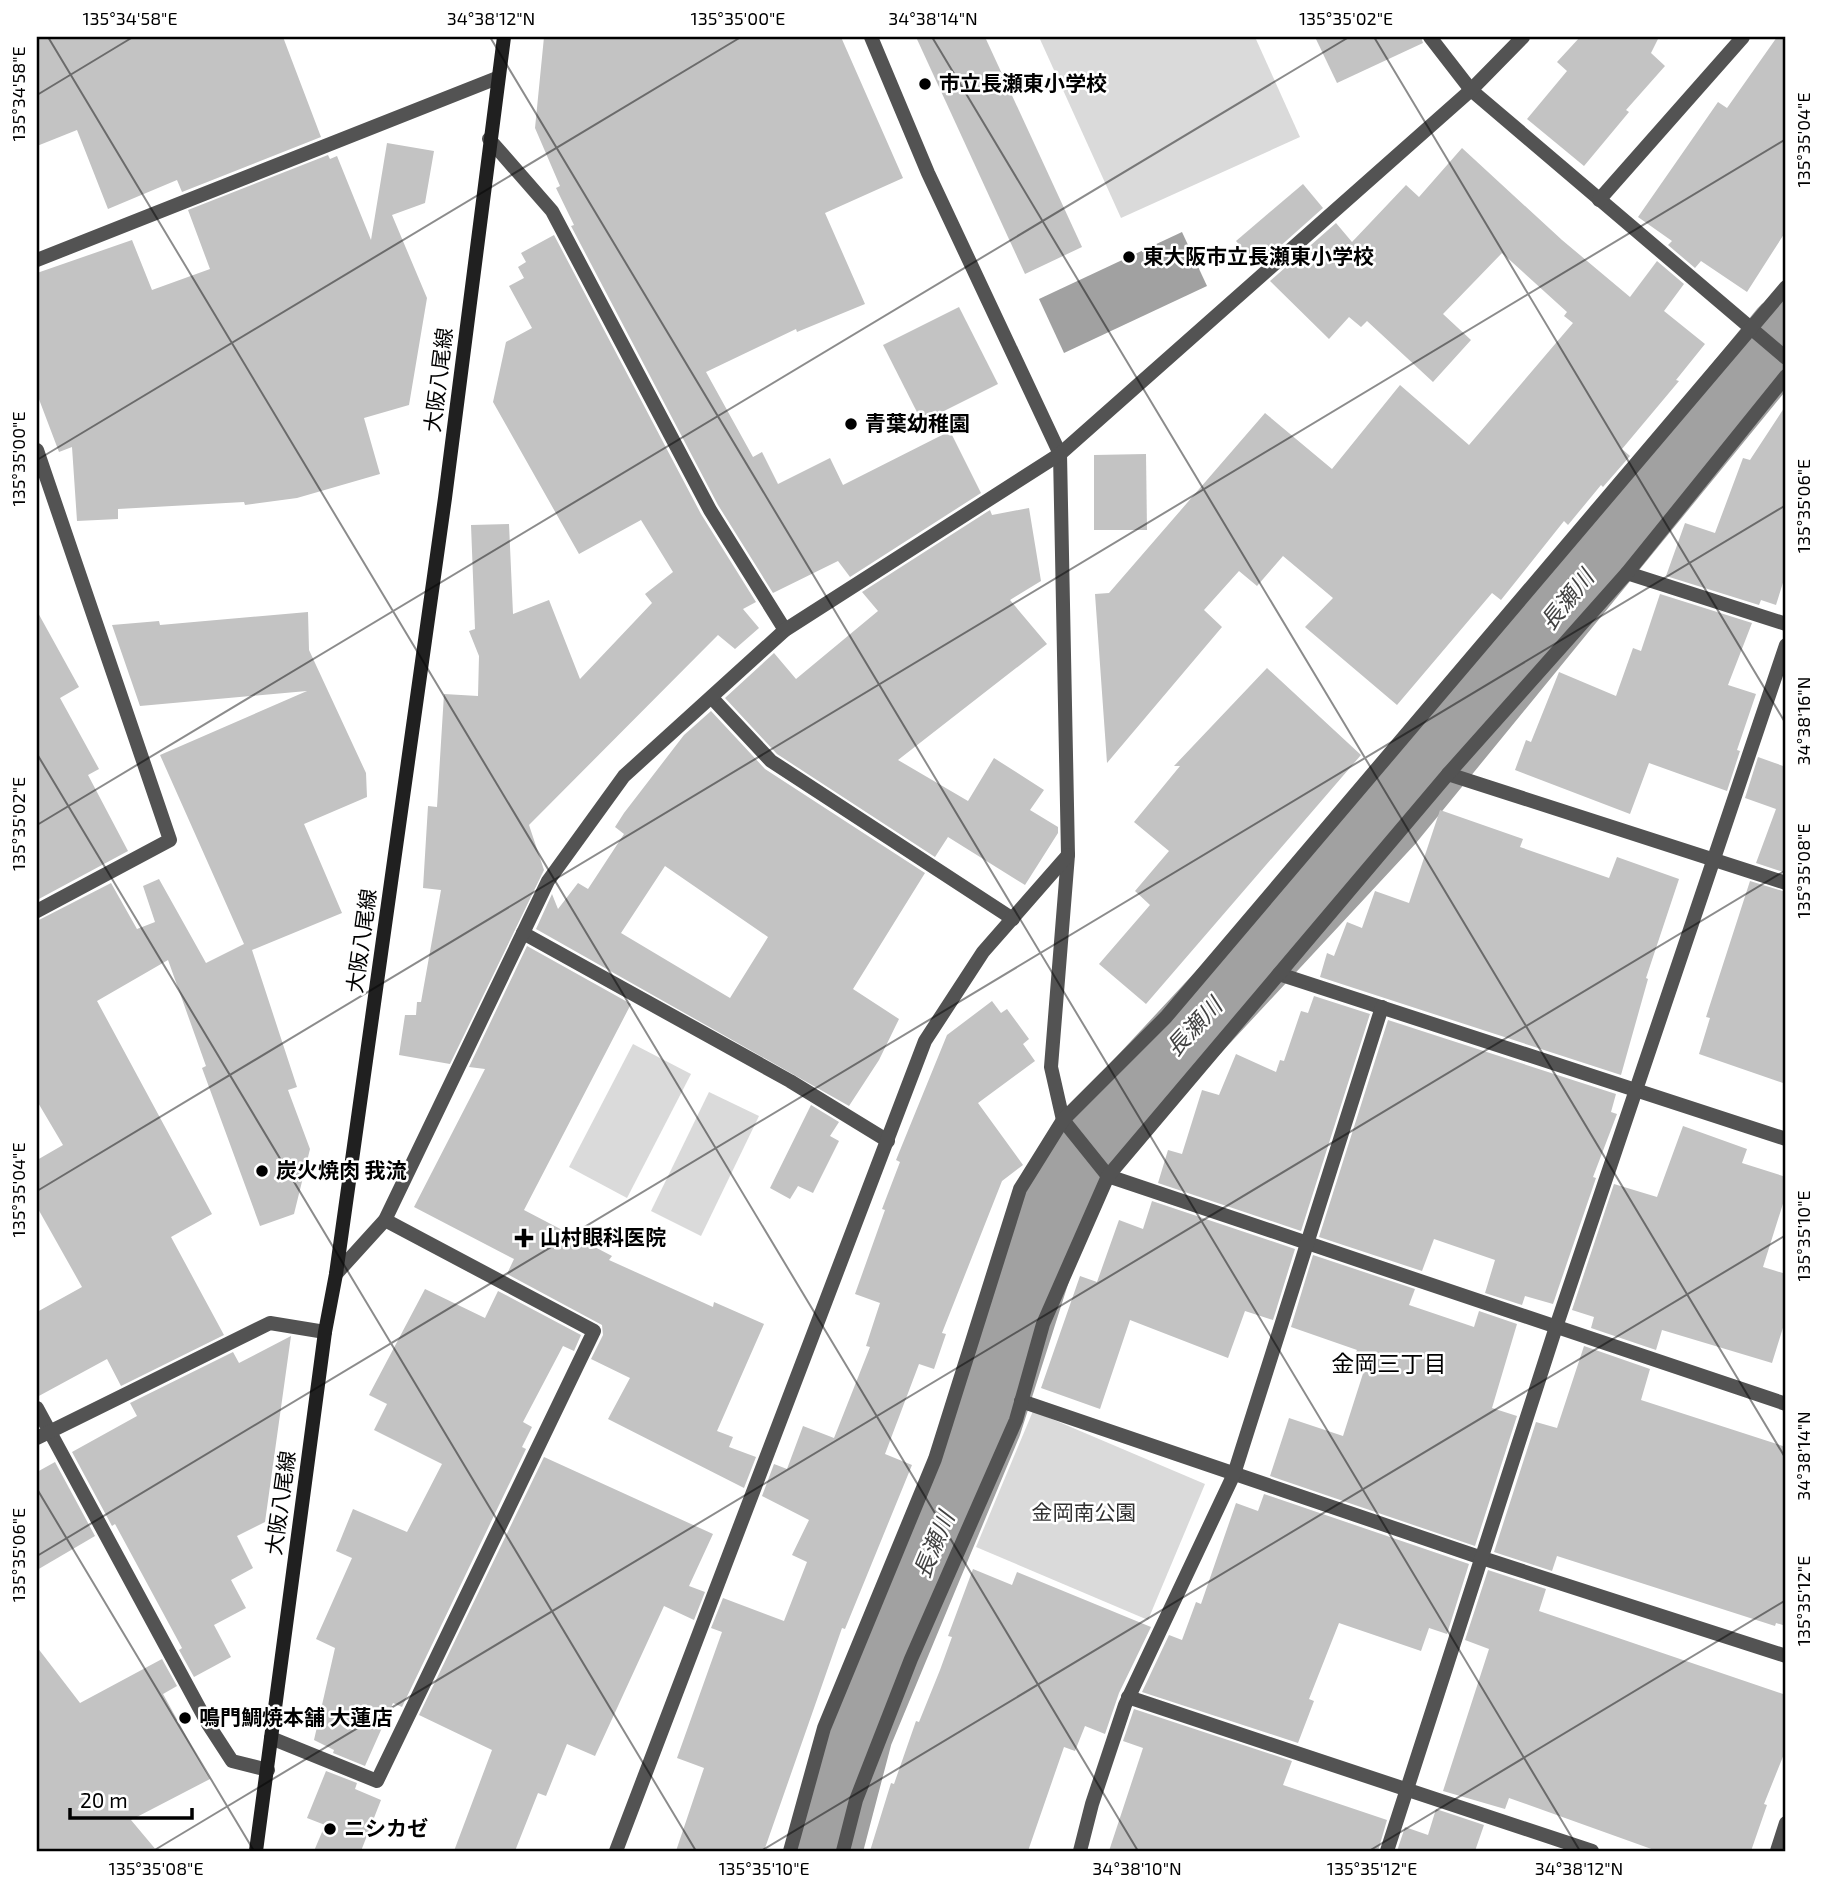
<svg xmlns="http://www.w3.org/2000/svg" width="1823" height="1888" viewBox="0 0 1823 1888" font-family="'Exo 2','Noto Sans JP',sans-serif">
	<style>
		.green { fill: #dadada }
		.water { fill: #a1a1a1 }
		.lines { fill: none; stroke-linecap: round; stroke-linejoin: round }
		.river { stroke: #a1a1a1; stroke-width: 74 }
		.building { fill: #c3c3c3; fill-rule: evenodd }
		.street { stroke: #535353; stroke-width: 14 }
		.secondary { stroke: #202020; stroke-width: 14 }
		.ticks { fill: none; stroke: #000; stroke-width: 2; stroke-opacity: 0.45 }
		.poi-dot { fill: #000; stroke: #fff; stroke-width: 2.5 }
		.labels { text-anchor: middle; stroke-width: 5; stroke-linejoin: round; paint-order: stroke }
		.poi-label { font-size: 21px; font-weight: bold; fill: #000; stroke: #fff; text-anchor: start }
		.street-label { font-size: 21px; fill: #000; stroke: #fff }
		.park-label { font-size: 21px; fill: #313131; stroke: #fff }
		.water-label { font-size: 23px; font-style: italic; fill: #424242; stroke: #fff }
		.neighbourhood-label { font-size: 23px; fill: #000; stroke: #fff }
		.neatline { fill: none; stroke: #000; stroke-width: 2.5 }
		.ticks-label { font-size: 18px; text-anchor: middle; fill: #000 }
	</style>
	<rect width="100%" height="100%" fill="#fff"/>
	<!-- green -->
	<g class="green">
		<path d="M1039 37H1255L1300 137 1121 218Z"/>
		<path d="M633 1044 691 1074 627 1198 569 1167Z"/>
		<path d="M709 1092 759 1116 701 1236 651 1211Z"/>
		<path d="M1033 1411 1205 1484 1148 1620 976 1547Z"/>
	</g>
	<!-- water -->
	<path class="water" d="M1182 232 1207 286 1064 353 1039 299Z"/>
	<g class="lines">
		<!-- river -->
		<path class="river" d="M825 1851 856 1733 985 1423 1049 1222 1096 1133 1387 820 1786 332"/>
	</g>
	<!-- building -->
	<g class="building">
		<path d="M37 37H283L321 137 182 192 177 180 108 209 77 130 37 146Z"/>
		<path d="M544 37H841L903 178 825 213 865 304 797 332 796 329 706 372 753 457 762 452 778 484 830 458 843 485 950 431 981 493 850 577 838 561 773 593 718 505 571 226 574 225 556 188 560 186 535 128Z"/>
		<path d="M916 37H985L1082 247 1025 274Z"/>
		<path d="M1315 37H1421L1423 43 1337 83Z"/>
		<path d="M1580 37H1659L1651 53 1665 66 1626 110 1629 112 1584 166 1527 119 1567 71 1557 62Z"/>
		<path d="M1777 37H1786V231L1747 292 1701 261 1695 268 1668 245 1672 241 1638 217 1718 102 1727 108Z"/>
		<path d="M387 143 434 151 425 203 392 215 427 298 409 405 364 418 380 474 297 498 245 505 244 502 118 509V519L77 521 72 447 59 452 37 394V273L132 240 152 290 210 269 188 210 328 155 330 159 337 156 371 240Z"/>
		<path d="M1462 148 1562 240 1630 297 1657 261 1684 284 1664 311 1705 344 1676 380 1679 381 1622 449 1630 456 1603 487 1601 485 1568 525 1564 521 1501 600 1492 593 1397 705 1305 627 1333 598 1283 556 1257 586 1239 571 1204 610 1222 627 1107 763 1095 594 1109 593 1265 413 1332 469 1400 385 1469 445 1573 323 1564 316 1567 312 1502 253 1443 314 1471 340 1433 382 1367 321 1361 327 1349 317 1329 339 1270 281 1336 223 1352 242 1406 185 1419 197Z"/>
		<path d="M1303 184 1323 208 1258 266 1236 241Z"/>
		<path d="M554 235 701 514 756 602 743 609 759 628 735 649 718 635 529 825 544 870 450 1064 399 1055 405 1015H416L417 1002H421L441 890 423 888 428 806 437 807 444 694 478 696 479 656 469 631 475 629 471 525 509 524 513 614 549 600 580 679 652 603 645 594 673 572 641 520 579 554 493 402 506 342 532 328 509 286 524 278 518 267 526 262 521 253Z"/>
		<path d="M959 307 998 384 922 422 883 345Z"/>
		<path d="M1786 405V573L1776 605 1761 600 1759 605 1666 576 1685 523 1715 533 1743 458 1750 460Z"/>
		<path d="M1146 454 1147 530H1094V455Z"/>
		<path d="M1029 508 1041 581 1010 600 1047 644 898 760 968 801 994 758 1044 790 1030 810 1058 827V833L1025 885 948 837 935 857 777 754 725 698 774 653 796 679 878 611 862 592 990 510 992 515Z"/>
		<path d="M1660 594 1752 623 1728 685 1756 694 1737 750 1740 751 1727 791 1649 763 1630 814 1515 770 1526 740 1531 742 1559 672 1616 696 1633 648 1641 651Z"/>
		<path d="M37 611 79 687 60 698 99 769 88 775 128 851 37 900Z"/>
		<path d="M308 612 309 650 366 773 367 797 304 824 342 913 252 950 297 1087 288 1090 310 1149 294 1214 260 1226 202 1068 206 1066 168 960 97 1001 212 1214 171 1237 224 1335 121 1386 107 1359 37 1397V1312L82 1287 37 1207V1160L63 1145 37 1101V921L111 883 137 929 155 922 143 886 159 879 206 963 244 944 160 755 307 691 140 706 112 625 159 621 160 625Z"/>
		<path d="M1267 668 1361 755 1146 1004 1099 964 1150 905 1135 891 1169 851 1134 822 1180 766H1174Z"/>
		<path d="M711 711 765 769 925 873 853 989 899 1019 879 1060 849 1106 536 929 552 894 558 909 578 883 588 889 624 834 615 827 624 813 684 735ZM665 866 768 937 730 998 621 933Z"/>
		<path d="M1758 757 1786 767V873L1756 863 1776 809 1745 798Z"/>
		<path d="M1440 810 1523 839 1520 847 1609 878 1617 857 1679 879 1646 978 1648 979 1621 1075 1320 977 1327 953 1334 956 1347 922 1362 928 1375 891 1409 903Z"/>
		<path d="M1750 881 1786 892V1084L1699 1054 1710 1018 1706 1017Z"/>
		<path d="M527 946 631 1004 524 1210 612 1256 609 1260 713 1307 714 1302 764 1324 717 1431 733 1437 729 1447 756 1457 744 1488 608 1419 630 1378 591 1359 603 1335 602 1325 507 1274 514 1259 414 1207 485 1069 469 1067Z"/>
		<path d="M1314 996 1370 1014 1301 1231 1158 1183 1168 1150 1182 1154 1202 1090 1219 1095 1236 1054 1276 1072 1280 1060 1284 1061 1301 1011 1308 1013Z"/>
		<path d="M992 1001 1001 1013 1007 1009 1029 1039 1023 1044 1035 1061 978 1103 1023 1165 1002 1181 942 1333 946 1334 934 1369 919 1364 885 1454 912 1465 845 1629 842 1628 764 1851H676L704 1768 677 1758 722 1632 711 1628 723 1598 784 1621 807 1562 792 1555 809 1520 762 1496 774 1464 787 1469 803 1426 834 1438 870 1347 866 1346 880 1303 855 1294 885 1210 882 1209 900 1162 896 1160 947 1035Z"/>
		<path d="M1388 1020 1616 1094 1611 1112 1617 1114 1593 1177 1596 1178 1553 1304 1525 1296 1522 1305 1485 1293 1495 1260 1434 1239 1422 1271 1319 1237Z"/>
		<path d="M811 1105 839 1122 830 1136 839 1141 813 1193 798 1186 790 1199 770 1188Z"/>
		<path d="M1683 1126 1747 1149 1742 1163 1786 1177V1194L1763 1267 1786 1274V1318L1772 1363 1662 1330 1656 1350 1591 1328 1594 1317 1572 1310 1614 1184 1657 1197Z"/>
		<path d="M1152 1201 1295 1249 1273 1320 1245 1311 1228 1358 1130 1320 1100 1409 1041 1388 1080 1276 1097 1282 1119 1220 1143 1229Z"/>
		<path d="M1313 1255 1415 1289 1409 1305 1474 1327 1479 1311 1517 1324 1492 1408 1517 1416 1475 1546 1270 1476 1289 1418 1343 1436 1368 1358 1355 1354 1357 1350 1291 1327Z"/>
		<path d="M425 1289 485 1318 498 1291 581 1335 574 1351 563 1346 523 1422 532 1427 522 1447 526 1449 402 1707 393 1703 365 1766 333 1753 334 1750 314 1740 335 1648 316 1639 352 1558 336 1551 353 1509 407 1532 442 1464 374 1430 387 1404 369 1395Z"/>
		<path d="M291 1336 265 1522 237 1536 253 1568 231 1580 246 1608 214 1625 231 1657 194 1677 179 1650 182 1648 115 1524 112 1526 72 1452 137 1416 130 1403 233 1352 239 1363Z"/>
		<path d="M1584 1346 1650 1369 1641 1400 1786 1447V1626L1776 1623 1775 1626 1557 1556 1552 1571 1494 1552 1536 1422 1557 1428Z"/>
		<path d="M544 1457 713 1534 689 1586 705 1592 694 1620 664 1606 595 1756 567 1744 546 1796 538 1793 515 1851H454L492 1750 419 1715Z"/>
		<path d="M55 1462 95 1536 37 1570V1472Z"/>
		<path d="M1264 1494 1469 1564 1447 1634 1429 1628 1421 1651 1339 1623 1309 1699 1314 1701 1298 1743 1142 1692 1169 1635 1182 1640 1196 1602 1201 1604 1236 1503 1258 1511Z"/>
		<path d="M973 1569 1012 1585 1017 1572 1151 1627 1119 1693 1105 1734 1085 1726 1075 1751 1064 1747 1028 1851H870L891 1783 894 1784 916 1721 919 1722 940 1670 952 1637 948 1636Z"/>
		<path d="M1488 1570 1546 1589 1539 1611 1786 1695V1749L1764 1804 1767 1805 1751 1851H1657L1509 1798 1505 1809 1443 1791 1489 1649 1465 1640Z"/>
		<path d="M37 1647 80 1703 162 1659 177 1686 163 1694 210 1779 131 1820 157 1851H37Z"/>
		<path d="M1134 1709 1292 1761 1283 1785 1387 1820 1378 1851H1109L1143 1748 1123 1741Z"/>
		<path d="M326 1771 357 1783 355 1789 381 1800 361 1851H314L325 1825 307 1818Z"/>
		<path d="M1436 1809 1484 1825 1475 1851H1397L1405 1827 1428 1835Z"/>
	</g>
	<g class="lines">
		<!-- street -->
		<g class="street">
			<path d="M871 37 928 173 1060 454 1068 855 1051 1067 1063 1120 1108 1176 1786 1404"/>
			<path d="M1430 37 1471 90 1786 358"/>
			<path d="M489 139 552 211 710 510 785 630"/>
			<path d="M1599 200 1743 37"/>
			<path d="M37 260 497 78"/>
			<path d="M37 450 170 840 37 911"/>
			<path d="M1627 573 1786 624"/>
			<path d="M712 698 771 761 1013 919"/>
			<path d="M1448 774 1786 883"/>
			<path d="M523 933 790 1081 888 1141"/>
			<path d="M1279 974 1786 1139"/>
			<path d="M336 1274 385 1220 548 881 624 776 785 630 1060 454 1471 90 1523 37"/>
			<path d="M1021 1401 1482 1558 1786 1656"/>
			<path d="M37 1408 208 1724 232 1761 268 1770"/>
			<path d="M37 1438 270 1323 325 1332"/>
			<path d="M1128 1697 1592 1851"/>
			<path d="M271 1738 377 1781 594 1331 385 1220"/>
			<path d="M616 1851 925 1041 983 952 1068 855"/>
			<path d="M790 1851 824 1728 935 1459 1020 1189 1063 1120 1166 1017 1786 287"/>
			<path d="M843 1851 856 1800 911 1659 1016 1420 1043 1324 1108 1176 1448 774 1627 573 1786 376"/>
			<path d="M1080 1851 1092 1804 1125 1705 1234 1474 1382 1007"/>
			<path d="M1387 1851 1556 1327 1786 645"/>
			<path d="M1777 1851 1786 1823"/>
		</g>
		<!-- secondary -->
		<path class="secondary" d="M256 1851 325 1332 336 1274 445 498 504 37"/>
	</g>
	<!-- ticks -->
	<path class="ticks" d="M48 37 1138 1851M490 37 1580 1851M932 37 1786 1459M1374 37 1786 724M37 95 133 37M37 460 741 37M37 754 696 1851M37 825 1349 37M37 1191 1786 139M37 1489 254 1851M37 1556 1786 505M153 1851 1786 870M761 1851 1786 1235M1369 1851 1786 1600"/>
	<!-- markers -->
	<g class="poi-dot">
		<circle cx="925" cy="84" r="7"/>
		<circle cx="1129" cy="257" r="7"/>
		<circle cx="851" cy="424" r="7"/>
		<circle cx="262" cy="1171" r="7"/>
		<path d="M520.5 1227.5h7v7h7v7h-7v7h-7v-7h-7v-7h7z"/>
		<circle cx="185" cy="1718" r="7"/>
		<circle cx="330" cy="1829" r="7"/>
	</g>
	<g class="labels">
		<!-- poi labels -->
		<g class="poi-label">
			<text x="939" y="91">市立長瀬東小学校</text>
			<text x="1143" y="264">東大阪市立長瀬東小学校</text>
			<text x="865" y="431">青葉幼稚園</text>
			<text x="276" y="1178">炭火焼肉 我流</text>
			<text x="540" y="1245">山村眼科医院</text>
			<text x="199" y="1725">鳴門鯛焼本舗 大蓮店</text>
			<text x="344" y="1836">ニシカゼ</text>
		</g>
		<!-- street labels -->
		<g class="street-label">
			<text transform="translate(439 380) rotate(-83)" y="7">大阪八尾線</text>
			<text transform="translate(362 941) rotate(-82)" y="7">大阪八尾線</text>
			<text transform="translate(281 1503) rotate(-82)" y="7">大阪八尾線</text>
		</g>
		<!-- park labels -->
		<g class="park-label">
			<text x="1084" y="1520">金岡南公園</text>
		</g>
		<!-- water labels -->
		<g class="water-label">
			<text transform="translate(1567 600) rotate(-51)" y="8">長瀬川</text>
			<text transform="translate(1194 1027) rotate(-47)" y="8">長瀬川</text>
			<text transform="translate(934 1545) rotate(-67)" y="8">長瀬川</text>
		</g>
		<!-- neighbourhood labels -->
		<g class="neighbourhood-label">
			<text x="1389" y="1372">金岡三丁目</text>
		</g>
	</g>
	<!-- border -->
	<rect width="1823" height="1888" fill="none" stroke="#ffffff" stroke-width="77"/>
	<!-- scale -->
	<path d="M70 1808v10h122v-10" fill="none" stroke="#000000" stroke-width="3.5"/>
	<text x="80" y="1808" font-size="21" fill="#000000" stroke="#ffffff" stroke-width="5" paint-order="stroke">20 m</text>
	<rect x="38" y="38" width="1746" height="1812" class="neatline"/>
	<g class="ticks-label">
		<text x="130" y="25">135°34'58"E</text>
		<text x="491" y="25">34°38'12"N</text>
		<text x="738" y="25">135°35'00"E</text>
		<text x="933" y="25">34°38'14"N</text>
		<text x="1346" y="25">135°35'02"E</text>
		<text transform="translate(19 94) rotate(-90)" y="6">135°34'58"E</text>
		<text transform="translate(1804 140) rotate(-90)" y="6">135°35'04"E</text>
		<text transform="translate(19 459) rotate(-90)" y="6">135°35'00"E</text>
		<text transform="translate(1804 506) rotate(-90)" y="6">135°35'06"E</text>
		<text transform="translate(1804 721) rotate(-90)" y="6">34°38'16"N</text>
		<text transform="translate(19 824) rotate(-90)" y="6">135°35'02"E</text>
		<text transform="translate(1804 871) rotate(-90)" y="6">135°35'08"E</text>
		<text transform="translate(19 1190) rotate(-90)" y="6">135°35'04"E</text>
		<text transform="translate(1804 1236) rotate(-90)" y="6">135°35'10"E</text>
		<text transform="translate(1804 1456) rotate(-90)" y="6">34°38'14"N</text>
		<text transform="translate(19 1555) rotate(-90)" y="6">135°35'06"E</text>
		<text transform="translate(1804 1601) rotate(-90)" y="6">135°35'12"E</text>
		<text x="156" y="1875">135°35'08"E</text>
		<text x="764" y="1875">135°35'10"E</text>
		<text x="1137" y="1875">34°38'10"N</text>
		<text x="1372" y="1875">135°35'12"E</text>
		<text x="1579" y="1875">34°38'12"N</text>
	</g>
</svg>
